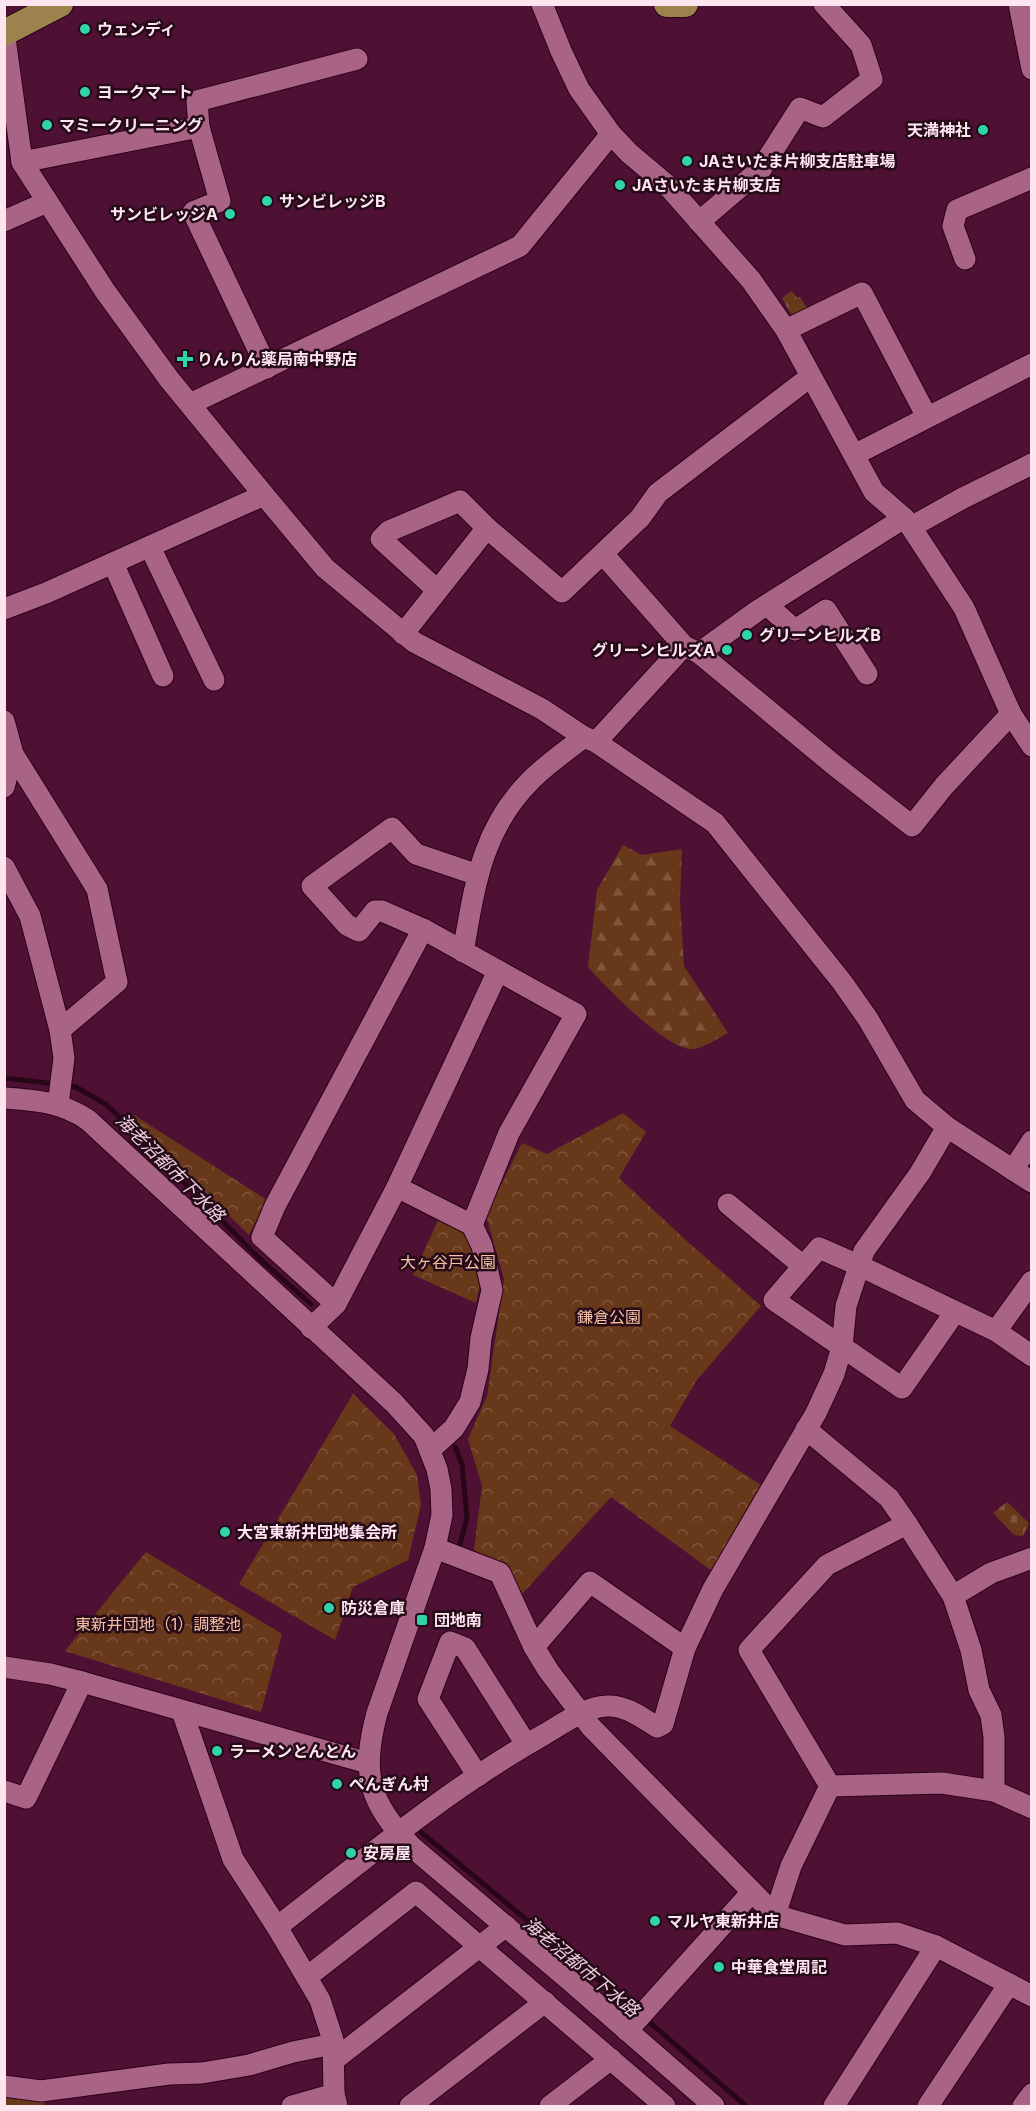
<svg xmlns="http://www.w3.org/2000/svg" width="1036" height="2111" viewBox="0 0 1036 2111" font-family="Inter,'Noto Sans JP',sans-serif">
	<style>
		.forest { fill: url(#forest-firs) }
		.cemetery { fill: url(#cemetery-stones) }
		.park { fill: url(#park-crowns) }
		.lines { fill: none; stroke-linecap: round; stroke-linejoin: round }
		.stream { stroke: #280618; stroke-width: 5 }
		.minor-casing { stroke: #2c011a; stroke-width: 23 }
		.major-casing { stroke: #2c011a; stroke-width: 28 }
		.minor { stroke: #a96485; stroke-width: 21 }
		.major { stroke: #9c824c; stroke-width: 26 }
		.poi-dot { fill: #30d4a9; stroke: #250a18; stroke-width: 2 }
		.labels { text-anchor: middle; stroke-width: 5; stroke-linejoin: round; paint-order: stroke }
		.poi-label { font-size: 16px; font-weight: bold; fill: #fee6f0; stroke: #250a18; text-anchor: start }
		.park-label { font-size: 16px; fill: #f8c2a5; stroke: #250a18 }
		.water-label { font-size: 18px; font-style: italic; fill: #edd0dd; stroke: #250a18 }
	</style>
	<defs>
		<pattern id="forest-firs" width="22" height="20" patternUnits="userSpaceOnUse" patternTransform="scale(1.5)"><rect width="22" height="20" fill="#68381a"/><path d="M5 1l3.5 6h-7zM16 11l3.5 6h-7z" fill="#7f553c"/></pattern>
		<pattern id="cemetery-stones" width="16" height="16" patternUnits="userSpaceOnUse" patternTransform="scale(1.5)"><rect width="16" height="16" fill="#68381a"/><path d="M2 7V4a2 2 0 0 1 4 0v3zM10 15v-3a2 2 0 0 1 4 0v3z" fill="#7f553c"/></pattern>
		<pattern id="park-crowns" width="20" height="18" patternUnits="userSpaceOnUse" patternTransform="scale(1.5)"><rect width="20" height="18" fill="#68381a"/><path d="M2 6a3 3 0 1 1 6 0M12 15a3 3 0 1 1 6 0" fill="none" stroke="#7f553c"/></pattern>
	</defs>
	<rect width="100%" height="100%" fill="#4e1133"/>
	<!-- forest -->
	<path class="forest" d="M623 845 642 855 682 849 680 900 684 966 728 1033C720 1037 703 1048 694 1049 668 1052 606 987 588 967L597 890Z"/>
	<!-- cemetery -->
	<g class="cemetery">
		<path d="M792 291 797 298 800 297 807 308 793 317 782 298Z"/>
		<path d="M1007 1502 1029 1523 1023 1536 1014 1535 993 1513Z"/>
	</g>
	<!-- park -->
	<g class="park">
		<path d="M623 1113 646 1132 619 1178 688 1242 761 1306 696 1381 670 1426 764 1487 712 1571 611 1497 522 1594 502 1565 474 1550 482 1486 468 1439 487 1396 504 1279 486 1215 522 1143 547 1154Z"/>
		<path d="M134 1115 267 1200 249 1235 132 1121Z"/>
		<path d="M439 1218 467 1229 481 1280 476 1303 413 1275Z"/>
		<path d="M353 1394 394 1434 417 1475 421 1505 408 1560 353 1587 335 1640 239 1584Z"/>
		<path d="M146 1552 282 1634 261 1712 65 1651Z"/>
		<path d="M5 2090 43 2095 45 2106H5Z"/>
	</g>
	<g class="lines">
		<!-- stream -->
		<g class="stream">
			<path d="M4 1078 56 1084"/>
			<path d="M66 1086 76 1087 107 1105 260 1259 311 1304"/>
			<path d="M455 1447 462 1464 467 1518 459 1548"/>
			<path d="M416 1828 639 2013"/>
			<path d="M646 2019 746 2106"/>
		</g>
		<!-- minor casing -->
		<g class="minor-casing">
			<g id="minor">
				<path d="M542 4 561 51 579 89 611 134 629 153 667 185 751 280 786 330 874 492 904 518 911 527 964 608 1011 714 1032 746"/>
				<path d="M1019 4 1032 69"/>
				<path d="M4 31 22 162 105 291 169 379 264 495 325 568 414 642 542 709 584 737 596 742 715 823 842 982 868 1019 915 1100 947 1127 1032 1182"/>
				<path d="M199 127 197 101 357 59"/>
				<path d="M22 162 199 127 220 201 193 212 267 368"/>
				<path d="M4 221 47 202"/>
				<path d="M699 222 761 169 800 108 823 117 872 79 861 45 824 4"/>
				<path d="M965 259 953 226 957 210 1032 178"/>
				<path d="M786 330 862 293 927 417"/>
				<path d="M190 404 520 246 611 134"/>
				<path d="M854 455 1032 364"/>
				<path d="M911 527 963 498 1032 464"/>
				<path d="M150 547 214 680"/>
				<path d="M603 554 684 646 699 653 834 765 912 826 944 786 1011 714"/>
				<path d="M113 563 163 676"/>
				<path d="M437 590 381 539 389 531 460 501 487 528 562 592 640 518 658 493 810 377"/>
				<path d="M767 605 795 630 826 610 867 674"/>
				<path d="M4 609 46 593 264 495"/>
				<path d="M403 634 487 528"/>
				<path d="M699 653 757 611 904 518"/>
				<path d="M4 721 13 754 4 787"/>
				<path d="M596 742 684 646"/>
				<path d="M4 755 13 754 97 889 117 982 60 1030"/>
				<path d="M4 867 30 916 60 1030 64 1058 58 1105"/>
				<path d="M423 929 382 911H375L359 931 347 925 312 886 392 828 416 854 478 875"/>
				<path d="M463 952C475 886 481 830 531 780 547 764 566 751 584 737"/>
				<path d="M4 1098C35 1100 62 1102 88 1120L394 1403 424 1436 437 1469 441 1489 442 1515 435 1548 377 1713C361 1773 368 1802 412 1847L568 1979 714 2106"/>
				<path d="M1013 1170 1032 1141"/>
				<path d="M397 1187 472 1225 482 1246 492 1290 481 1338 478 1369 470 1402 454 1428 430 1450"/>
				<path d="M728 1204 803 1266"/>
				<path d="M336 1304 397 1187 498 971"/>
				<path d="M955 1312 902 1388 774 1300 819 1248 858 1265 996 1331 1032 1356"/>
				<path d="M311 1328 336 1304 262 1237 275 1206 423 929 576 1014 509 1133 472 1225"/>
				<path d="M996 1331 1032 1281"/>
				<path d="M806 1429 889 1498 907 1524"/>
				<path d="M435 1548 500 1573 534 1647 548 1670 591 1727 775 1915 845 1935 897 1933 936 1946 1032 1996"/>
				<path d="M953 1596 991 1573 1032 1558"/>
				<path d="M534 1647 590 1582 685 1648"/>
				<path d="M4 1667 50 1674 82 1682 368 1763"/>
				<path d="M182 1711 233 1859 277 1927 320 2000 333 2040 334 2094 337 2106"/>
				<path d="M478 1776 428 1699 450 1642 465 1648 526 1744"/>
				<path d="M4 1791 26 1798 82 1682"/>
				<path d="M994 1791V1737L991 1715 979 1690 971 1650 953 1596 907 1524 827 1565 749 1650 830 1786 942 1783 994 1791 1032 1808"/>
				<path d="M775 1915 791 1866 830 1786"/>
				<path d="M277 1927C364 1860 449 1788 545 1734 564 1723 585 1707 607 1706 626 1705 642 1718 657 1727L663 1724 685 1648 713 1589 816 1413 834 1374 842 1347 846 1306 864 1251 920 1173 947 1127"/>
				<path d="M307 1977 416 1892 665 2106"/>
				<path d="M627 2031 752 1892"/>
				<path d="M334 2060 506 1926"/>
				<path d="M4 2086 41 2091 169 2074 202 2073 249 2065 293 2052 333 2044"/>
				<path d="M292 2106 334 2094"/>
				<path d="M410 2106 545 2002"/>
				<path d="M550 2106 611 2059"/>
				<path d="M834 2106 936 1946"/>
				<path d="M928 2106 1009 1984"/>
				<path d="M1023 2106 1032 2094"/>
			</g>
		</g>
		<!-- major casing -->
		<g class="major-casing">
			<g id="major">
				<path d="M667 4H685"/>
				<path d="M4 33 60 4"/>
			</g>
		</g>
		<!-- minor -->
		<use href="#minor" class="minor"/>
		<!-- major -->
		<use href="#major" class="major"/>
	</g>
	<!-- markers -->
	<g class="poi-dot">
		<circle cx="85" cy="29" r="6"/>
		<circle cx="85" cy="92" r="6"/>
		<circle cx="47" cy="125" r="6"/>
		<circle cx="983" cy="130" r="6"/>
		<circle cx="687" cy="161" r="6"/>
		<circle cx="620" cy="185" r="6"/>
		<circle cx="267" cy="201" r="6"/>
		<circle cx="230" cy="214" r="6"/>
		<path d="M182 350h6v6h6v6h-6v6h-6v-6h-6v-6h6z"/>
		<circle cx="747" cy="635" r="6"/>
		<circle cx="727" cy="650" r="6"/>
		<circle cx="225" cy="1532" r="6"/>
		<circle cx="329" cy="1608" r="6"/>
		<rect x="416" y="1614" width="12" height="12" rx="3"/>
		<circle cx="217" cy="1751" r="6"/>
		<circle cx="337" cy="1784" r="6"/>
		<circle cx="351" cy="1853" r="6"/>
		<circle cx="655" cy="1921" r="6"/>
		<circle cx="719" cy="1967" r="6"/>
	</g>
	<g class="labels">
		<!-- poi labels -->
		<g class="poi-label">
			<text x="97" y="35">ウェンディ</text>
			<text x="97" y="98">ヨークマート</text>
			<text x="59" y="131">マミークリーニング</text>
			<text x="971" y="136" text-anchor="end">天満神社</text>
			<text x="699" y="167">JAさいたま片柳支店駐車場</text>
			<text x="632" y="191">JAさいたま片柳支店</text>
			<text x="279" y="207">サンビレッジB</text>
			<text x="218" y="220" text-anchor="end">サンビレッジA</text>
			<text x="197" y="365">りんりん薬局南中野店</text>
			<text x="759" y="641">グリーンヒルズB</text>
			<text x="715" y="656" text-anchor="end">グリーンヒルズA</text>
			<text x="237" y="1538">大宮東新井団地集会所</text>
			<text x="341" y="1614">防災倉庫</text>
			<text x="434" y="1626">団地南</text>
			<text x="229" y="1757">ラーメンとんとん</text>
			<text x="349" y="1790">ぺんぎん村</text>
			<text x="363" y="1859">安房屋</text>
			<text x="667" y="1927">マルヤ東新井店</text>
			<text x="731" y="1973">中華食堂周記</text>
		</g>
		<!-- park labels -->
		<g class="park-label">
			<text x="448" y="1268">大ヶ谷戸公園</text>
			<text x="609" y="1323">鎌倉公園</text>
			<text x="158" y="1630">東新井団地（1）調整池</text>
		</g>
		<!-- water labels -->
		<g class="water-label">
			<text transform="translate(170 1168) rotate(45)" y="6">海老沼都市下水路</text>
			<text transform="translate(581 1967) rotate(40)" y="6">海老沼都市下水路</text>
		</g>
	</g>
	<!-- border -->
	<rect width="1036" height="2111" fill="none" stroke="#fee6f0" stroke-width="12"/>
</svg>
